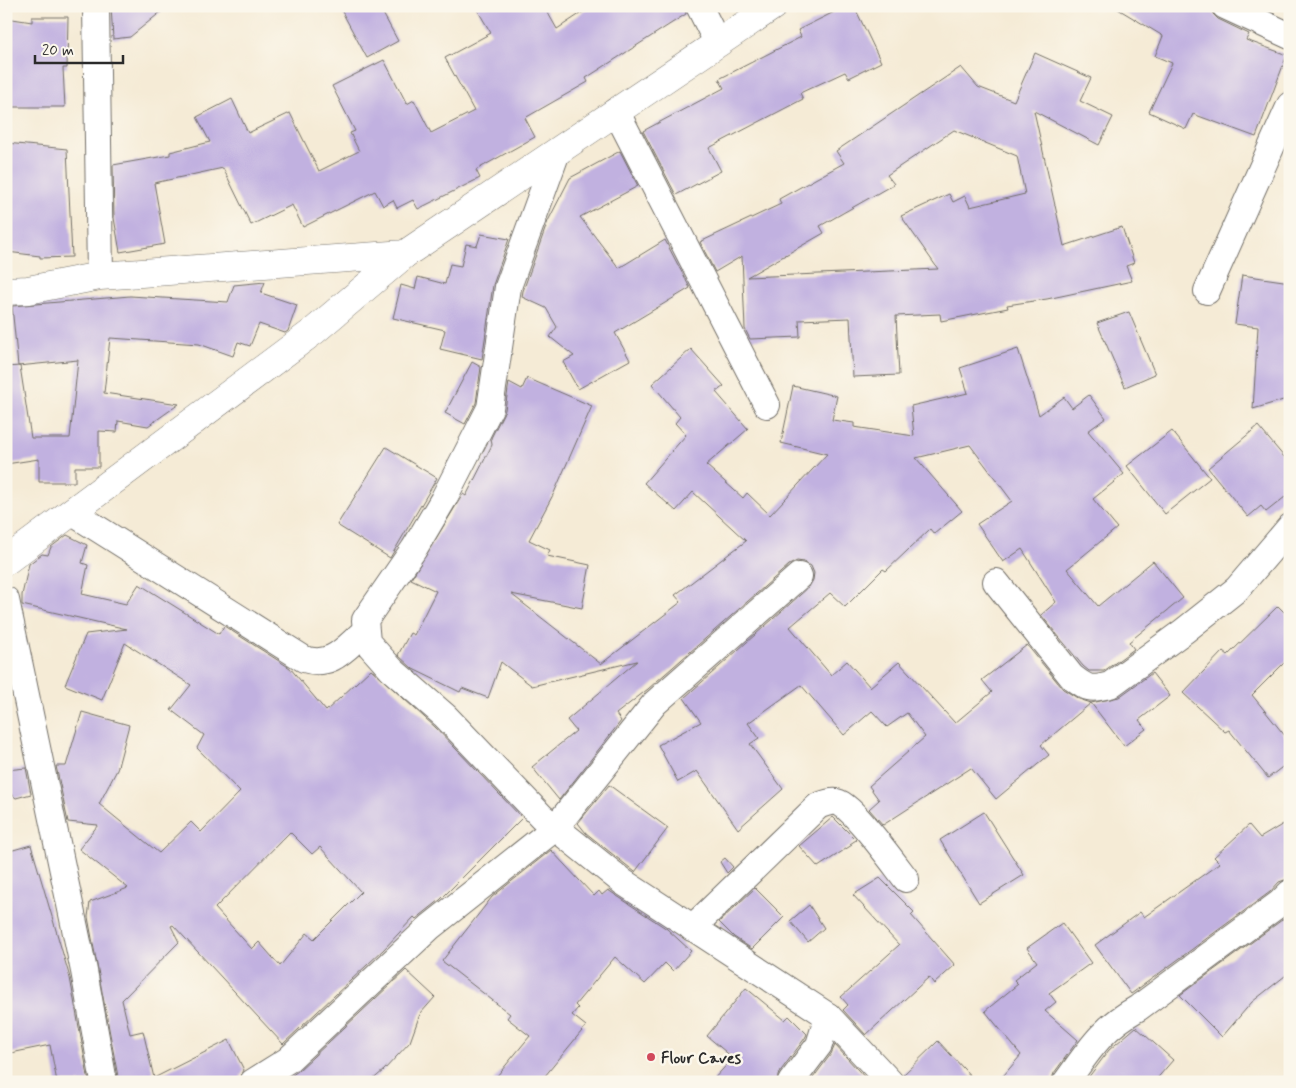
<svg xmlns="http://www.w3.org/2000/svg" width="1296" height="1088" viewBox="0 0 1296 1088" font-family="Mynerve,sans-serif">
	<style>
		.building { fill: #c1b1e0; fill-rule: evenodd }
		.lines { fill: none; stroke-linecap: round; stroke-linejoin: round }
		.minor-casing { stroke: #726e67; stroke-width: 28 }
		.tertiary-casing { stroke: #726e67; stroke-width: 29 }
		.minor { stroke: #fff; stroke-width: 26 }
		.tertiary { stroke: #fff; stroke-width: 28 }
		.poi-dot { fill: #d1495b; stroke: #fbf7ec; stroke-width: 2 }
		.labels { text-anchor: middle; stroke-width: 5; stroke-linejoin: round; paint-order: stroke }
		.poi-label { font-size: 16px; font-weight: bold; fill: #2b2b2b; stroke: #fbf7ec; text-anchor: start }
	</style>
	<rect width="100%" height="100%" fill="#fbf7ec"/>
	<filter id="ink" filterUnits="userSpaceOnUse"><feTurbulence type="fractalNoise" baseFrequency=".02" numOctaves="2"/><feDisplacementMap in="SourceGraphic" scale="10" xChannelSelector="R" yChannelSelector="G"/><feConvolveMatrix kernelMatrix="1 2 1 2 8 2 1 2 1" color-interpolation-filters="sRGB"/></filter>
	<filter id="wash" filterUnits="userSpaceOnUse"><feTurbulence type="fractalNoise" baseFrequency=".0096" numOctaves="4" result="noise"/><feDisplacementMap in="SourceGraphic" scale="20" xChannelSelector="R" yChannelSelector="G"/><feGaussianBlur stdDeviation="1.12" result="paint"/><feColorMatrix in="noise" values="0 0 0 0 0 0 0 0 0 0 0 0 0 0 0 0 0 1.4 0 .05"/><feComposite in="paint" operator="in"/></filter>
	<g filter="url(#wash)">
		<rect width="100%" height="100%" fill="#f5ebd6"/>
		<g id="blocks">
			<!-- building -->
			<g class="building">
				<path d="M111 6H168L130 37 113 39Z"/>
				<path d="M339 6H379L398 41 367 58Z"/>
				<path d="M475 6H544L557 29 592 6H684L686 14 586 78 588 82 525 118 535 137 476 170 480 178 418 209 413 200 397 208 393 200 383 206 375 191 303 227 292 205 251 225 223 168 154 183 165 244 120 252 114 218 113 165 170 155V152L210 142 197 117 232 99 248 133 290 113 319 171 359 151 350 133 355 131 332 86 384 60 407 104 414 100 431 133 474 111 445 58 491 33Z"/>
				<path d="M846 6H854L881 62 849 78 845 72 800 93 803 99 709 148 721 171 676 195 643 131 724 88 719 79 801 37 798 30Z"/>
				<path d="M1113 6H1210L1213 14 1218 19 1249 34 1246 40 1287 55 1256 137 1193 114 1186 129 1149 112 1172 63 1155 56 1163 36Z"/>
				<path d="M32 17H68L67 68H63L65 107H6V18L32 22Z"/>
				<path d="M1035 53 1091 78 1080 101 1113 117 1099 145 1034 111 1064 246 1122 227 1134 263 1126 266 1132 281 1047 299 1007 305 1008 308 941 321 940 314 896 316 899 375 853 377 850 318 799 320 800 337 750 339 745 329 742 256 715 272 700 242 781 204 779 199 844 163 836 151 961 67 978 87 1014 101ZM954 130 1017 156 1025 194 970 207 965 196 953 202 949 194 901 216 938 269 747 277 824 233 820 226 894 184 887 175Z"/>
				<path d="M6 143 67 149 72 257 40 258V256L7 252 9 233H6Z"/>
				<path d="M620 151 638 186 580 217 619 268 665 240 690 288 615 333 630 360 578 389 563 362 574 356 550 337 557 327 546 308 522 297 523 291 548 221 570 178Z"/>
				<path d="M481 234 509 239 493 285 482 359 440 349 445 330 393 318 401 285 415 289 418 277 445 284 450 264 461 266 466 244 477 246Z"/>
				<path d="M1242 275 1290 282V398L1253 409 1258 327 1235 324Z"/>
				<path d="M265 282 261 293 297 305 288 331 285 333 259 324 250 346 238 342 233 356 199 344 110 338 104 393 179 404 148 426 118 421 117 432 99 431V467H75V482H39V459L6 464V367L20 366 31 438H70L78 360 18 366 12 306 130 296 228 302 234 285Z"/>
				<path d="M1129 312 1155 374 1125 387 1097 323Z"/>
				<path d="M691 349 724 386 716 392 748 429 706 465 743 498 747 493 770 515 827 454 781 443 793 386 837 396 832 420 854 423V427L914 436 911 406 968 393 960 368 1018 349 1039 415 1064 397 1072 408 1089 395 1106 418 1088 431 1124 474 1093 499 1117 528 1067 569 1098 606 1153 561 1183 598 1129 642 1134 649 1104 671H1089L1083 666 1041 615 1056 602 1022 549 1003 562 977 524 1012 501 970 445 916 458 962 511 934 534 930 529 886 571 883 569 845 607 830 593 790 627 831 675 847 661 870 687 899 662 955 723 992 692 982 680 1027 645 1063 689 1079 699 1091 703 1041 745 1049 755 996 799 971 768 883 825 869 809 879 800 869 786 925 737 907 713 887 727 872 711 844 735 801 685 748 723 759 738 750 744 783 789 738 829 697 771 678 782 658 745 701 722 684 698 809 587 813 580 814 573 811 566 804 562 797 561 789 565 648 689 616 714 621 721 559 800 532 767 576 731 567 720 637 661 532 686 501 662 488 698 462 688 460 692 413 669 398 655 410 633 414 635 436 591 411 579 463 494 466 496 492 445 491 438 505 410 509 382 522 389 527 378 592 406 554 493 529 540 550 550 547 556 590 565 582 608 511 594 601 664 681 602 675 595 746 541 693 492 676 511 644 483 686 435 675 423 680 417 652 384Z"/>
				<path d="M472 362 481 367 476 403 465 424 445 413Z"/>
				<path d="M1258 426 1290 464V493L1266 512 1261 506 1248 517 1208 468Z"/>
				<path d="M1172 431 1210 478 1165 514 1127 466Z"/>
				<path d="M386 447 437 478 390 558 337 525Z"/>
				<path d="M67 535 87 545 82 563 88 565 82 594 126 604 139 584 219 634 224 626 290 668 326 711 371 669 435 727 522 818 440 900 416 919 414 917 384 949 283 1044 173 925 171 926 179 942 122 1000 130 1034 143 1031 154 1078 229 1040 244 1070 238 1082H119L88 917 90 902 128 888 79 849 98 825 68 822 56 766H66L82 712 129 725 117 770 99 804 159 853 191 822 201 832 240 792 197 748 204 735 171 710 191 685 125 643 102 700 65 685 86 634 127 629 22 605V595L29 564 42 554 48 555 51 547ZM290 832 312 854 320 847 361 892 314 939 307 933 280 966 259 942 252 949 215 908Z"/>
				<path d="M1278 606 1290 618V657L1252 695 1290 742V761L1268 778 1229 730 1225 732 1183 693 1223 651 1228 655Z"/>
				<path d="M1152 673 1170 696 1139 720 1146 729 1124 746 1091 703 1119 697Z"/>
				<path d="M26 768 31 794 16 798 6 790V770Z"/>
				<path d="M609 785 668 828 635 872 586 833 578 823Z"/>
				<path d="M984 812 1024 875 979 903 940 840Z"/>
				<path d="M833 817 856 840 850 844 852 845 818 867 799 846Z"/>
				<path d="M1290 820V878L1279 882 1270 892 1131 994 1095 945 1140 912 1144 917 1220 863 1214 857 1249 825 1260 838Z"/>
				<path d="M31 845 70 978 89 1082H57L50 1045 6 1054V852Z"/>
				<path d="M551 850 594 896 599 891 602 895 608 890 667 929 691 951 673 971 665 963 645 984 615 957 575 1005 578 1008 572 1015 586 1026 540 1082H492L530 1036 507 1018 510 1014 442 961 492 897Z"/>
				<path d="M725 858 733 867 727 873 720 862Z"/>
				<path d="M880 878 914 912 911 915 955 965 934 984 929 977 866 1035 843 1010 848 1005 841 997 899 945 853 895Z"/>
				<path d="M755 888 784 917 752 949 734 937 719 922Z"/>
				<path d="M809 905 824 928 808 942 790 921Z"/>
				<path d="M1290 914V972L1252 1002 1222 1037 1180 995Z"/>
				<path d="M1062 923 1091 963 1049 993 1056 1002 1045 1011 1078 1040 1054 1073 1051 1082H998L1021 1055 985 1011 1018 984 1014 980 1037 962 1027 948Z"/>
				<path d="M406 970 435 997 420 1014 410 1042 384 1070 370 1082H283L298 1071Z"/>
				<path d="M746 988 785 1020 789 1016 807 1034 805 1038 779 1073 776 1082H711L733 1058 707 1036Z"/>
				<path d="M1136 1027 1173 1060 1154 1082H1085L1109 1050Z"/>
				<path d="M938 1041 976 1082H905L903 1075Z"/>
				<path d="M835 1045 869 1082H810L831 1054Z"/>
			</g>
		</g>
	</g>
	<g filter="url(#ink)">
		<use href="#blocks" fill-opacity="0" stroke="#726e67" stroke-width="1"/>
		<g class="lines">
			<!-- minor casing -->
			<g class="minor-casing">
				<g id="minor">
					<path d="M96 6 100 276"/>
					<path d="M699 6 717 42"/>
					<path d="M1225 6 1290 36"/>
					<path d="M616 111 767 405"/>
					<path d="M557 152 508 287 490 408 443 500 414 549 365 620 367 642 392 670 445 716 542 817 623 882 828 1016 890 1082"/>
					<path d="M1207 291 1290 105"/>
					<path d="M73 513 304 659C332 668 345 648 364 632"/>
					<path d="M996 582 1072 677C1087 689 1091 690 1110 685L1184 631 1237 589 1290 527"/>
					<path d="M6 600 84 971 104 1082"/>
					<path d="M692 928 818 806C823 804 831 801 837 802 851 804 895 865 906 879"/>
					<path d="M253 1082 288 1060 430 927 555 828 655 703 799 576"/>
					<path d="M791 1082 819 1045 828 1016"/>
					<path d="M1066 1082C1090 1049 1102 1028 1138 1008L1280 903 1290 893"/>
				</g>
			</g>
			<!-- tertiary casing -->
			<g class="tertiary-casing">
				<g id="tertiary">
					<path d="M6 291 28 290 100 276 405 254 773 6"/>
					<path d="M6 561 314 331 405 254"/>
				</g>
			</g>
			<!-- minor -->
			<use href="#minor" class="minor"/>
			<!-- tertiary -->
			<use href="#tertiary" class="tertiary"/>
		</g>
	</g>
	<!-- markers -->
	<circle class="poi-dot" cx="651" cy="1057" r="5"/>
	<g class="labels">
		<!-- poi labels -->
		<g class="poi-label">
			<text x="661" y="1063">Flour Caves</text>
		</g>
	</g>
	<!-- margin -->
	<rect width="1296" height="1088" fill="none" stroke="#fbf7ec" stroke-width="25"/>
	<!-- scale -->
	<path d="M35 55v8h88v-8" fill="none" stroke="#2b2b2b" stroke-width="2.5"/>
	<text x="42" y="55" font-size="15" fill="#2b2b2b" stroke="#fbf7ec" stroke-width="4" paint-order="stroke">20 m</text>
</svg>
